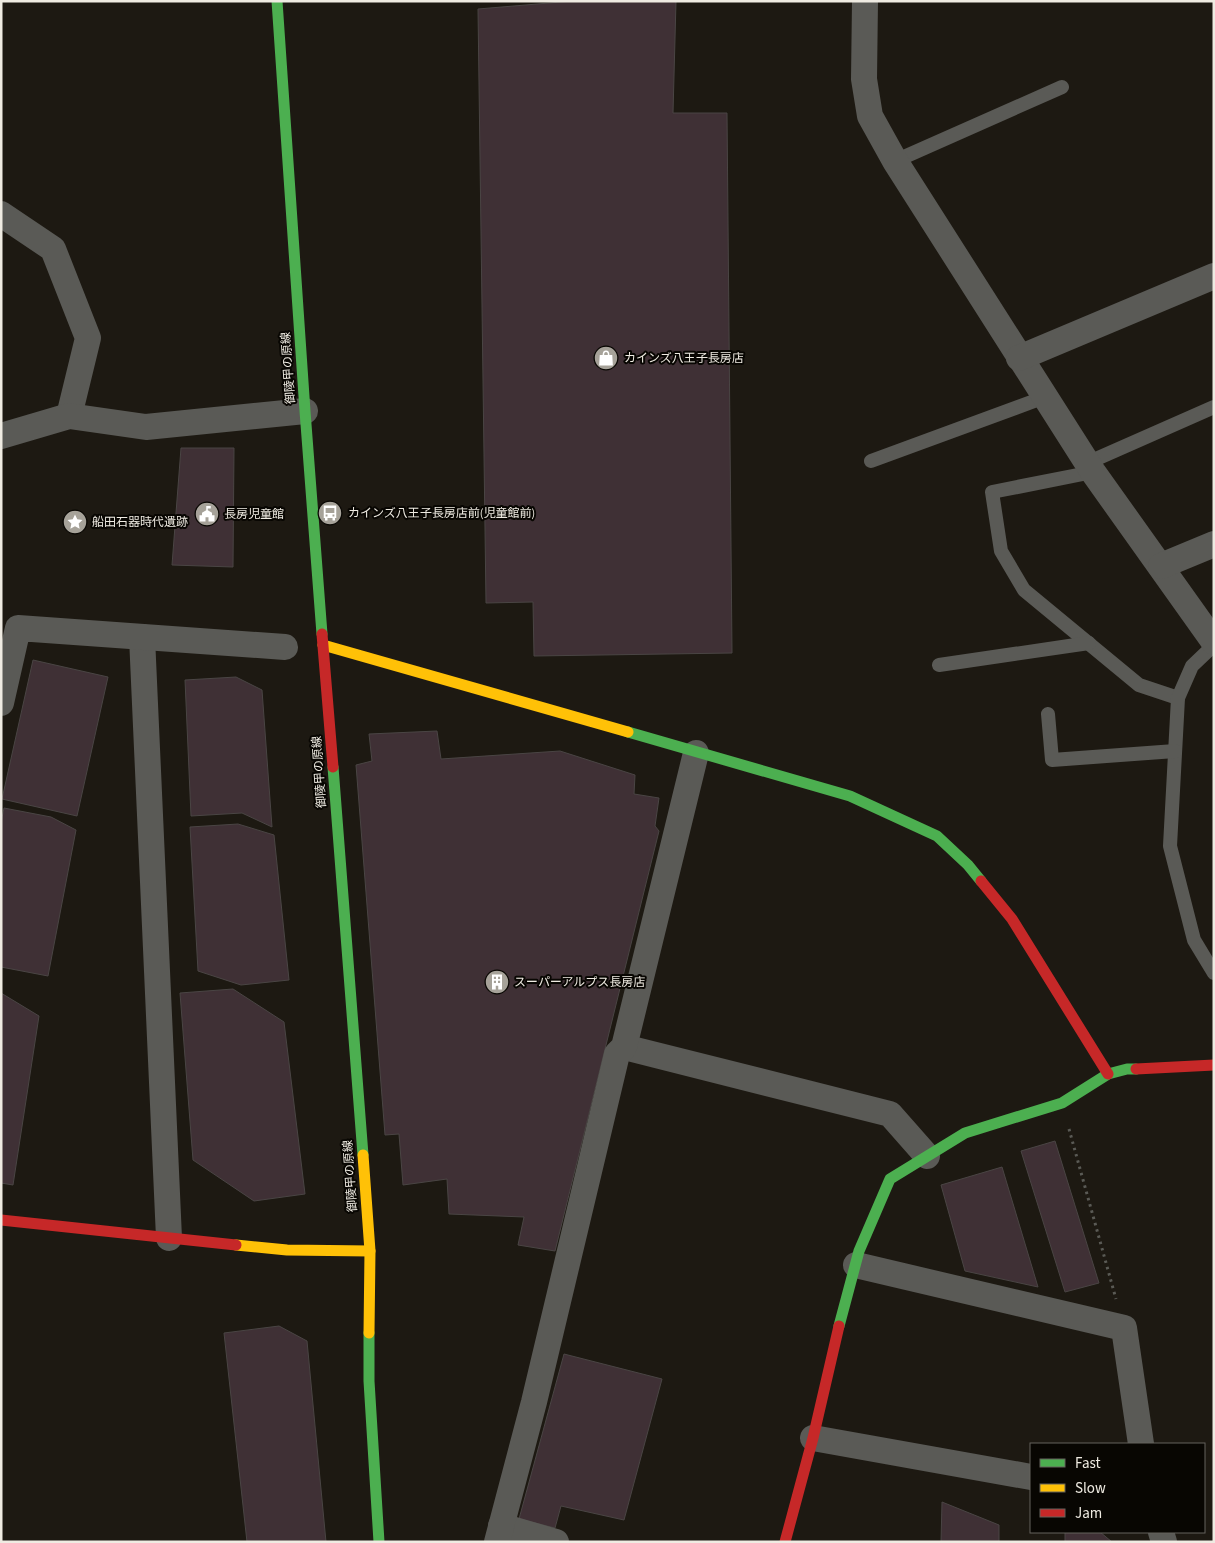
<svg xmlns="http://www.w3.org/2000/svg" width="1215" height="1543" viewBox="0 0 1215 1543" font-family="'Source Sans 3','Noto Sans JP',sans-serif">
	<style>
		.building { fill: #3f3035; stroke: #4a4544 }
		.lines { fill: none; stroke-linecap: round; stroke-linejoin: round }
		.path { stroke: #5a5a55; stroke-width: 3; stroke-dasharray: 2.5 4; stroke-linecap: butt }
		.lane { stroke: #5a5a56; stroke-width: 14 }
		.street { stroke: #5a5a56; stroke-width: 26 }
		.fast { stroke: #4caf50; stroke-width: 11 }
		.slow { stroke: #ffc107; stroke-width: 11 }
		.jam { stroke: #c62828; stroke-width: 11 }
		.labels { text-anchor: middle; stroke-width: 4; stroke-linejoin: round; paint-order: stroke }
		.poi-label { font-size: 12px; fill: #efebe2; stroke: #080602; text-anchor: start }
		.street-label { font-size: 12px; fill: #efebe2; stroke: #080602 }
	</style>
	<rect width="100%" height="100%" fill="#1d1912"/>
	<!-- building -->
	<g class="building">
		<path d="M573 1H676L673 113H727L732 653 534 656 533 602 486 603 478 9Z"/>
		<path d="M181 448H234L233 567 172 565Z"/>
		<path d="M33 660 108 677 77 816 2 799Z"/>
		<path d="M236 677 262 690 272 827 242 813 191 816 185 680Z"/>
		<path d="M437 731 441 759 560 751 635 775 634 794 659 798 655 826 659 831 555 1251 518 1245 524 1217 449 1214 447 1179 403 1185 399 1134 385 1135 356 765 372 761 369 734Z"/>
		<path d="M4 808 51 817 76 830 48 976 1 967V823Z"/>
		<path d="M238 824 274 835 289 980 241 985 198 971 190 827Z"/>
		<path d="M233 989 284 1022 305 1194 254 1201 193 1160 180 993Z"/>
		<path d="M1 993 39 1016 13 1185 1 1183Z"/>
		<path d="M1055 1141 1099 1283 1065 1292 1021 1151Z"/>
		<path d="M1002 1167 1038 1287 965 1271 941 1185Z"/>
		<path d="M279 1326 307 1341 326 1542H247L224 1333Z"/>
		<path d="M564 1354 662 1379 624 1520 561 1506 555 1528 519 1519Z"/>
		<path d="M942 1502 999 1525V1542H941Z"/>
		<path d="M1065 1532H1100L1112 1542H1065Z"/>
	</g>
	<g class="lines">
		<!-- path -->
		<path class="path" d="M1069 1129 1116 1299"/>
		<!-- lane -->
		<g class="lane">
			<path d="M895 161 1062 87"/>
			<path d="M871 461 1045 397"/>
			<path d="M1087 463 1214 407"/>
			<path d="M1093 472 992 492 1001 551 1024 590 1139 685 1178 698"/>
			<path d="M1214 645 1192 666 1178 698 1170 846 1194 940 1214 973"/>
			<path d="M939 665 1089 643"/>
			<path d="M1048 714 1052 760 1175 751"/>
		</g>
		<!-- street -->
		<g class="street">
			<path d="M865 1 864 79 870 116 895 161 1093 472 1214 642"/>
			<path d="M1 214 53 249 88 338 69 416"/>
			<path d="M1019 358 1214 276"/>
			<path d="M1 436 69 416 146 427 305 411"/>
			<path d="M1161 566 1214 544"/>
			<path d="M142 637 169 1238"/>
			<path d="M1 703 18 628 285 647"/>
			<path d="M624 1047 890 1114 927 1156"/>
			<path d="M856 1265 1124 1328 1141 1444"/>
			<path d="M813 1438 1031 1477"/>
			<path d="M501 1526 556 1542"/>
			<path d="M1161 1532 1164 1542"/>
			<path d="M497 1542 534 1402 617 1054 624 1047 696 753"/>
		</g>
		<!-- fast -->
		<g class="fast">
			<path d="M277 1 305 411 322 634"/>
			<path d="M628 732 850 796 937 836 968 865 981 881"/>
			<path d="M333 767 363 1155"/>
			<path d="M839 1326 859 1251 890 1179 965 1133 1062 1103 1108 1074 1127 1069H1136"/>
			<path d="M369 1333V1381L379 1542"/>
		</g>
		<!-- slow -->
		<g class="slow">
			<path d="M323 645 628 732"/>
			<path d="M363 1155 370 1251 369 1333"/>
			<path d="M236 1245 287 1250 370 1251"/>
		</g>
		<!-- jam -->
		<g class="jam">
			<path d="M322 634 333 767"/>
			<path d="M981 881 1012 919 1108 1074"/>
			<path d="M1136 1069 1214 1065"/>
			<path d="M1 1220 236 1245"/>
			<path d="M785 1542 813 1438 839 1326"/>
		</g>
	</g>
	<!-- icons -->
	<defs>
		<g id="shop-disc" transform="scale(1.25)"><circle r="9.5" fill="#a6a299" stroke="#080602"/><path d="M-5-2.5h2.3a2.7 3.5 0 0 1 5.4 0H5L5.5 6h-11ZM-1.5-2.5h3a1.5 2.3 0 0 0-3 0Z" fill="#fff"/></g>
		<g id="bus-disc" transform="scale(1.25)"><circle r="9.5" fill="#a6a299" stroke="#080602"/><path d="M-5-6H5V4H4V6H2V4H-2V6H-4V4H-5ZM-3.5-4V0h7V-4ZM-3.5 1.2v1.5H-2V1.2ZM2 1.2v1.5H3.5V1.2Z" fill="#fff"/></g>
		<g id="civic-disc" transform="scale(1.25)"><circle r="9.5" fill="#a6a299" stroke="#080602"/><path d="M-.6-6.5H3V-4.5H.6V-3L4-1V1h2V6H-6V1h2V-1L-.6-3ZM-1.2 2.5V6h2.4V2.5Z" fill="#fff"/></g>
		<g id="sight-disc" transform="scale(1.25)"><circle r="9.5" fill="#a6a299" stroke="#080602"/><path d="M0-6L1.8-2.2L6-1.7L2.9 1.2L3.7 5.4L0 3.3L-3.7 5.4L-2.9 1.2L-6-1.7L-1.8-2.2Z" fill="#fff"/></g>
		<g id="building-disc" transform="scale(1.25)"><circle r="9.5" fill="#a6a299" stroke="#080602"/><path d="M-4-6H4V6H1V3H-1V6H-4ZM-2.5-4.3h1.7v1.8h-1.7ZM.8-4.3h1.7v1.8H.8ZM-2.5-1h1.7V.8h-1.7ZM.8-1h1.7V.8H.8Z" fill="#fff"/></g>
	</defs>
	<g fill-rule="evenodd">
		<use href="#shop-disc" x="606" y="358"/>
		<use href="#bus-disc" x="330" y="513"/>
		<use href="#civic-disc" x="207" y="514"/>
		<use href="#sight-disc" x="75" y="522"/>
		<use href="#building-disc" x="497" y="982"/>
	</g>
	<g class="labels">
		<!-- poi labels -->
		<g class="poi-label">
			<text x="624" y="362">カインズ八王子長房店</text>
			<text x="348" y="517">カインズ八王子長房店前(児童館前)</text>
			<text x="224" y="518">長房児童館</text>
			<text x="92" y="526">船田石器時代遺跡</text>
			<text x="514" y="986">スーパーアルプス長房店</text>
		</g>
		<!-- street labels -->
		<g class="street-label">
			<text transform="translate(288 368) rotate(-94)" y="4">御陵甲の原線</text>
			<text transform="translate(319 772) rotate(-94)" y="4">御陵甲の原線</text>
			<text transform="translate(350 1176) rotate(-94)" y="4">御陵甲の原線</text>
		</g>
	</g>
	<!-- border -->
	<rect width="1215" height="1543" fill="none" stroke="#efebe2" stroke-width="5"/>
	<!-- legend -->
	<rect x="1030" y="1443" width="175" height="90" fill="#080602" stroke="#64625c"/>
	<rect x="1040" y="1459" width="25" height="8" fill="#4caf50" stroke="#64625c"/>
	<text x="1075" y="1468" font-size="15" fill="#efebe2">Fast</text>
	<rect x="1040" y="1484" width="25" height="8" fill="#ffc107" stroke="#64625c"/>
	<text x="1075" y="1493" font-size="15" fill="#efebe2">Slow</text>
	<rect x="1040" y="1509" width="25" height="8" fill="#c62828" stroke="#64625c"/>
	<text x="1075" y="1518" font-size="15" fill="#efebe2">Jam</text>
</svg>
